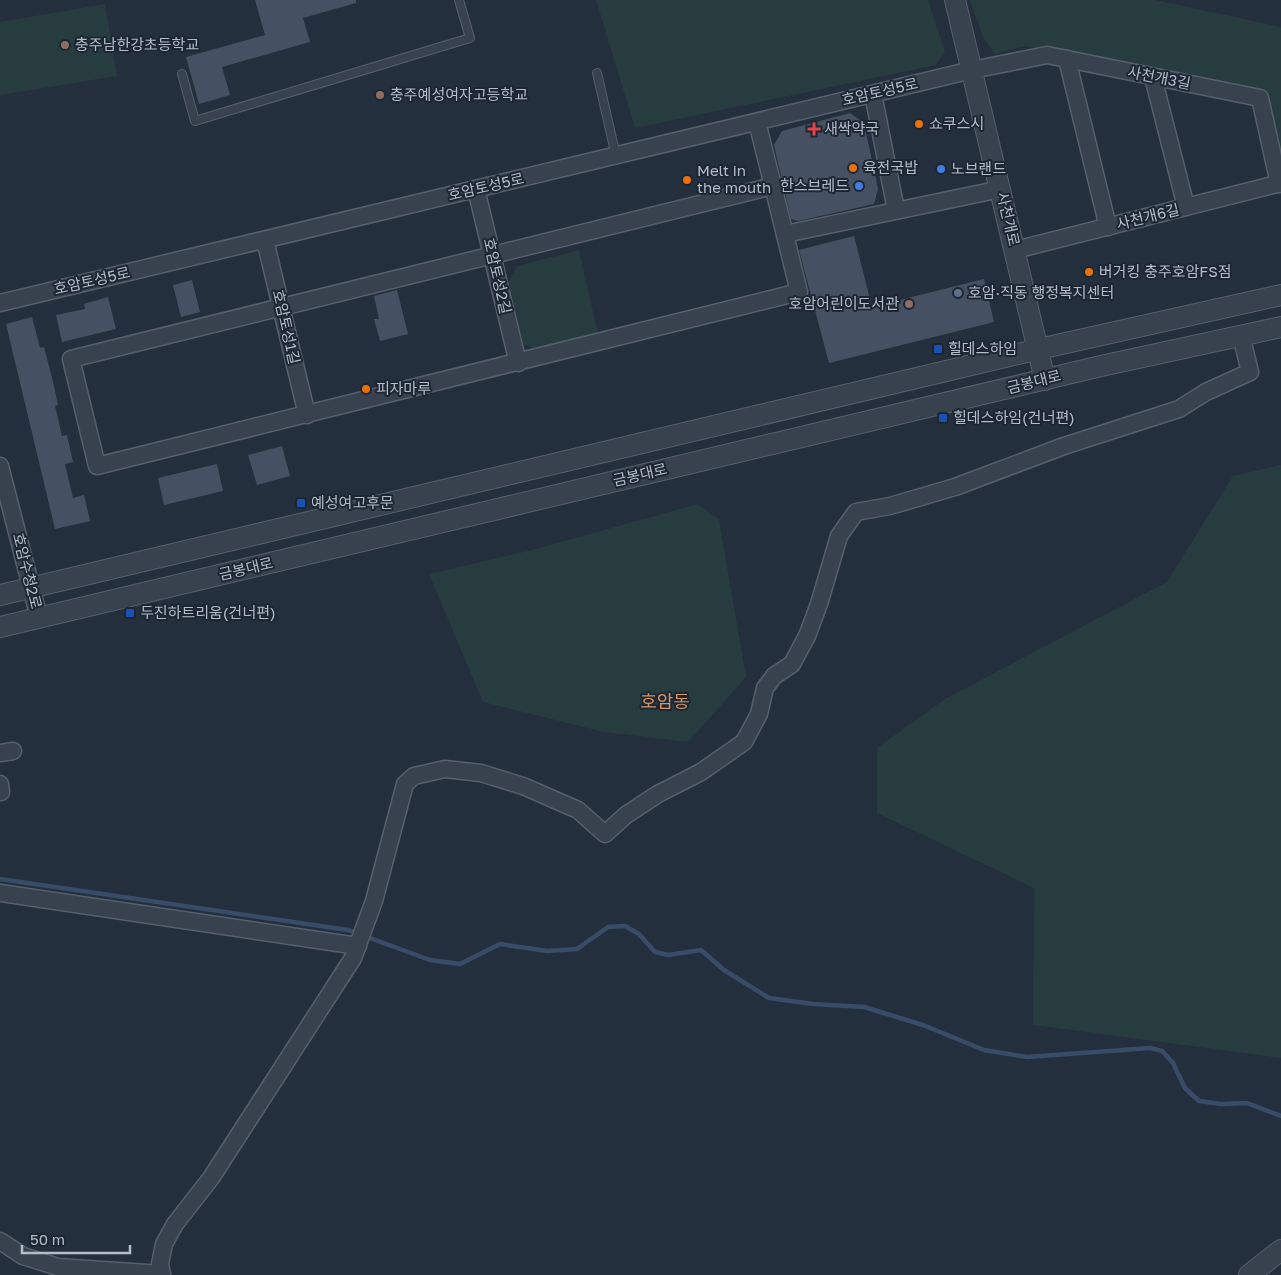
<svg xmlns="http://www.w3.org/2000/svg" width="1281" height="1275" viewBox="0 0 1281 1275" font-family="'Golos Text','Noto Sans KR',sans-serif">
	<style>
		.green { fill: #263c3f }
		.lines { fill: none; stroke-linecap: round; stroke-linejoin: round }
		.stream { stroke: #394c67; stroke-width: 4.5 }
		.building { fill: #455162 }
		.service-casing { stroke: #565f6c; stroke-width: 10 }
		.minor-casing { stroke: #565f6c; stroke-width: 19 }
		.tertiary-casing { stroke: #565f6c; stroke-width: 22 }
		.service { stroke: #38414e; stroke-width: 8 }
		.minor { stroke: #38414e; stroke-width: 16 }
		.tertiary { stroke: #38414e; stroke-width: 20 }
		.education-dot { fill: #8d6e63; stroke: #1d2633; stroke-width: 2 }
		.food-dot { fill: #e8710a; stroke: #1d2633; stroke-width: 2 }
		.health-dot { fill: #e0444e; stroke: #1d2633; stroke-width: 2 }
		.shop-dot { fill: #3f7fe0; stroke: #1d2633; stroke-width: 2 }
		.service-dot { fill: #5c6f8a; stroke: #1d2633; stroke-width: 2 }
		.transit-dot { fill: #1a4fb4; stroke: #1d2633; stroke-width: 2 }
		.labels { text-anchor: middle; stroke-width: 4; stroke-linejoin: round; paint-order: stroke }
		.poi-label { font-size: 15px; fill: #b4bcc9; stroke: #1d2633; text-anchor: start }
		.street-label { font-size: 15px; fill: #b4bcc9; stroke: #1d2633 }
		.quarter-label { font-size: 18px; fill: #d59563; stroke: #1d2633 }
	</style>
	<rect width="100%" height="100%" fill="#242f3e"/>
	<!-- green -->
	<g class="green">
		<path d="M596 0H928L945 52 936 65 635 128Z"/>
		<path d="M970 0H1155L1281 27V158L1263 95 1025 46 995 54 983 37Z"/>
		<path d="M105 4 117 76 0 95V22Z"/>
		<path d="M579 250 598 334 538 350 523 344 509 282 517 266Z"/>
		<path d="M1281 465V1058L1033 1025 1034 888 877 813V748L945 699 1167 582 1233 476Z"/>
		<path d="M698 504 719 520 746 677 688 742 604 732 483 702 429 574 532 550Z"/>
	</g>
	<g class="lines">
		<!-- stream -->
		<path class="stream" d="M0 879 348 930 430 960 460 964 500 944 547 951 577 949 608 927 625 926 639 934 655 952 668 955 701 950 724 970 769 998 813 1004 864 1007 923 1025 984 1050 1027 1057 1150 1048 1162 1051 1173 1063 1185 1088 1199 1101 1221 1104 1247 1103 1281 1116"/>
	</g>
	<!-- building -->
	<g class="building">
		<path d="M255 0H356V3L303 18 310 42 222 67 230 95 199 104 186 57 265 35Z"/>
		<path d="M850 113 864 123 878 189 874 204 798 221 791 219 774 145 782 131Z"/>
		<path d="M854 236 872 307 984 279 994 322 829 363 799 250Z"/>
		<path d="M192 280 200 312 181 317 173 285Z"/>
		<path d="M397 290 408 334 380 341 374 319H379L374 296Z"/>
		<path d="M108 297 116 329 62 342 56 315 85 309 84 304Z"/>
		<path d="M32 317 40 348 44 347 52 378 58 405 55 406 62 436 67 435 73 462 65 464 73 498 84 495 90 521 55 529 6 324Z"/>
		<path d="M282 446 290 476 257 485 248 455Z"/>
		<path d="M217 464 223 491 164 505 158 478Z"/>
	</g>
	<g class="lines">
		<!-- service casing -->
		<g class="service-casing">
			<g id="service">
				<path d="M597 73 616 156"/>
				<path d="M182 74 195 121 470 38 459 0"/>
			</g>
		</g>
		<!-- minor casing -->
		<g class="minor-casing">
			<g id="minor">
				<path d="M1067 59 1108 227"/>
				<path d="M1153 77 1186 207"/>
				<path d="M873 94 896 210"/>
				<path d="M757 122 773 186"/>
				<path d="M773 186 799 292 97 466 71 359Z"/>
				<path d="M476 189 518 363"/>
				<path d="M785 234 1001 189"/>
				<path d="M265 240 307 415"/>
				<path d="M1015 250 1281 183"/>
				<path d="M0 303 972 70 1047 55 1260 98 1279 184"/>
				<path d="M0 466 39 618"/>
				<path d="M0 753 13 751"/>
				<path d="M0 784 1 792"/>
				<path d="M0 893 358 946"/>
				<path d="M0 1241 23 1256 58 1267 162 1274"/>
				<path d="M162 1275 160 1264 164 1244 175 1224 211 1178 353 958 374 901 405 784 414 776 445 769 481 773 523 786 578 810 605 834 626 815 658 794 701 772 744 742 759 714 765 688 774 676 792 664 807 636 819 604 839 536 856 512 890 506 955 487 1064 446 1179 409 1206 392 1250 372 1241 335"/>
			</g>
		</g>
		<!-- tertiary casing -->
		<g class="tertiary-casing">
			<g id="tertiary">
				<path d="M955 0 1045 380"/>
				<path d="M0 595 1039 349 1281 295"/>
				<path d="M0 627 1101 366 1281 327"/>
				<path d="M1249 1275 1281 1250"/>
			</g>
		</g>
		<!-- service -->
		<use href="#service" class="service"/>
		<!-- minor -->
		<use href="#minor" class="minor"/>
		<!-- tertiary -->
		<use href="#tertiary" class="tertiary"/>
	</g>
	<!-- markers -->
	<g class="education-dot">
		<circle cx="65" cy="45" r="5"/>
		<circle cx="380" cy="95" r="5"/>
		<circle cx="909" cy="304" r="5"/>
	</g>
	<g class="food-dot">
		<circle cx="919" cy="124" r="5"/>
		<circle cx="853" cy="168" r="5"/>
		<circle cx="687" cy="180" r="5"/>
		<circle cx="1089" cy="272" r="5"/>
		<circle cx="366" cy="389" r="5"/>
	</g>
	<path class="health-dot" d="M811.5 121.5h5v5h5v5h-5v5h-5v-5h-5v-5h5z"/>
	<g class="shop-dot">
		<circle cx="941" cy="169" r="5"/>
		<circle cx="859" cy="186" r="5"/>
	</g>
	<circle class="service-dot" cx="958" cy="293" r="5"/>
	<g class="transit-dot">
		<rect x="933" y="344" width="10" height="10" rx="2.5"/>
		<rect x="938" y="413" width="10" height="10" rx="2.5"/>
		<rect x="296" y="498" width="10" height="10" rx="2.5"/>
		<rect x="125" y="608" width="10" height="10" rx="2.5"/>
	</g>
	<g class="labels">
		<!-- poi labels -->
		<g class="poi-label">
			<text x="75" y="50">충주남한강초등학교</text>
			<text x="390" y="100">충주예성여자고등학교</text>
			<text x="929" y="129">쇼쿠스시</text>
			<text x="824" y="134">새싹약국</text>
			<text x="863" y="173">육전국밥</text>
			<text x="951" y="174">노브랜드</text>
			<text x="697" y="176">Melt in<tspan x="697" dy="17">the mouth</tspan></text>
			<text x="849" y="191" text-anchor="end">한스브레드</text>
			<text x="1099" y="277">버거킹 충주호암FS점</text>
			<text x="968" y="298">호암·직동 행정복지센터</text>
			<text x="899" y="309" text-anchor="end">호암어린이도서관</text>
			<text x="948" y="354">힐데스하임</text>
			<text x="376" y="394">피자마루</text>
			<text x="953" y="423">힐데스하임(건너편)</text>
			<text x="311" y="508">예성여고후문</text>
			<text x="140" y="618">두진하트리움(건너편)</text>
		</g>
		<!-- street labels -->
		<g class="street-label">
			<text transform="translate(1159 78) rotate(11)" y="5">사천개3길</text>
			<text transform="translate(880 92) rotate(-13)" y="5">호암토성5로</text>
			<text transform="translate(486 187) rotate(-13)" y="5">호암토성5로</text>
			<text transform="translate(1148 217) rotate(-14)" y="5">사천개6길</text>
			<text transform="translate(1008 219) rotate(77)" y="5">사천개로</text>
			<text transform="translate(497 276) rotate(77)" y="5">호암토성2길</text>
			<text transform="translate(92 281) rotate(-13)" y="5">호암토성5로</text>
			<text transform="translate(286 327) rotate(77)" y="5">호암토성1길</text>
			<text transform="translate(1034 382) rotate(-14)" y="5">금봉대로</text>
			<text transform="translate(640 475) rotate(-13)" y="5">금봉대로</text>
			<text transform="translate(246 569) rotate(-13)" y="5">금봉대로</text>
			<text transform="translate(27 571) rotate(76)" y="5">호암수청2로</text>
		</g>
		<!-- quarter labels -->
		<g class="quarter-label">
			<text x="665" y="708">호암동</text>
		</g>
	</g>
	<!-- scale -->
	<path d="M22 1245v8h108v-8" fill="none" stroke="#b4bcc9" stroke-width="2.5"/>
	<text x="30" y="1245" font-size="15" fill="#b4bcc9" stroke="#1d2633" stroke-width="4" paint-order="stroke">50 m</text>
</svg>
